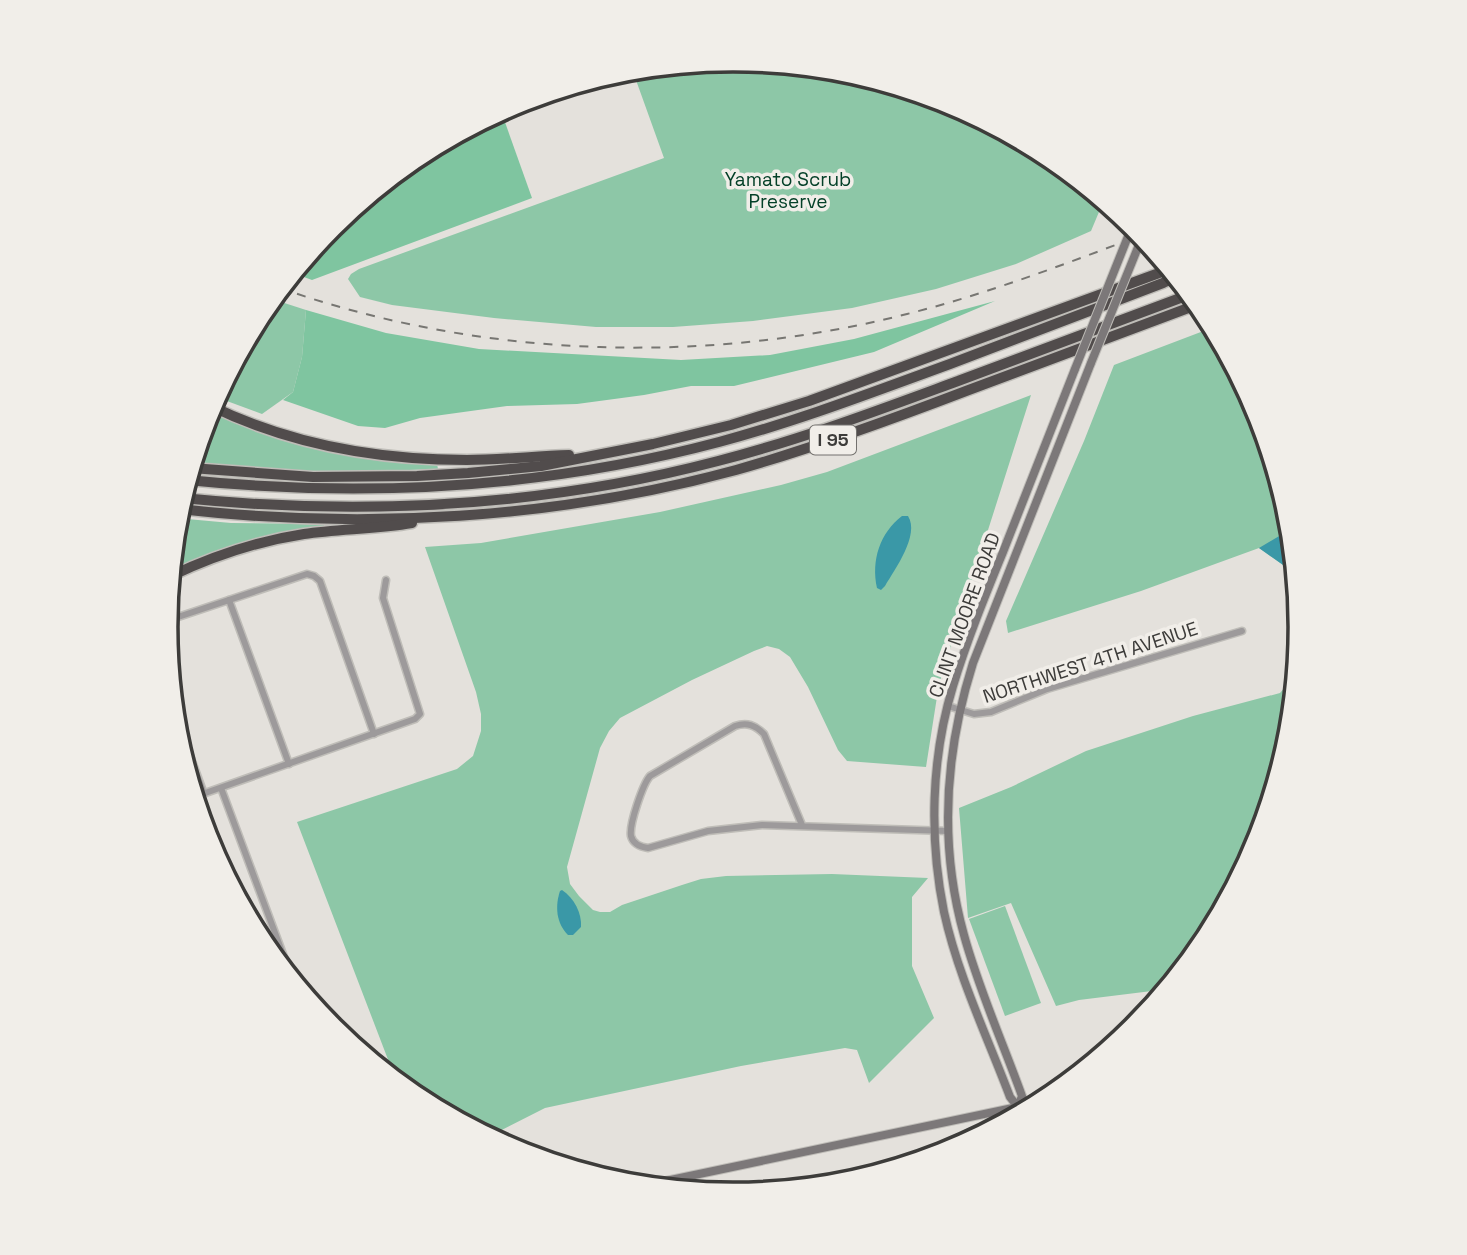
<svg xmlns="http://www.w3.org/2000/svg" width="1467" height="1255" viewBox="0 0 1467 1255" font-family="'Space Grotesk',sans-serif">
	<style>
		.green { fill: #8dc7a7 }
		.forest { fill: #7fc5a0 }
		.water { fill: #3a98a7 }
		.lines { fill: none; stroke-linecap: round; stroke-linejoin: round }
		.street-casing { stroke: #bfbdb8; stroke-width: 9 }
		.secondary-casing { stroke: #bfbdb8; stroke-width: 10 }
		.highway-casing { stroke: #bfbdb8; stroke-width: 13 }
		.street { stroke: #9d9a9b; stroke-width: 6 }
		.secondary { stroke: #7c7879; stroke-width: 8 }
		.highway { stroke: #514c4c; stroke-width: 10 }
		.rail { stroke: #777672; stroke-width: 2; stroke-dasharray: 9 9; stroke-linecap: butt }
		.secondary-bridge-casing { stroke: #bfbdb8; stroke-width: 10; stroke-linecap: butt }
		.secondary-bridge { stroke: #7c7879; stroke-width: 8 }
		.labels { text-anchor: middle; stroke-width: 7; stroke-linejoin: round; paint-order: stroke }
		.shield { fill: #f1eee9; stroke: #73716e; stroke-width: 2 }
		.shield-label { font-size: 18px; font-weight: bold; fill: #3d3c3a }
		.park-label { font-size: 19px; fill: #044028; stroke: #f1eee9 }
		.street-label { font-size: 19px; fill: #3d3c3a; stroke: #f1eee9 }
		.rim { fill: none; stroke: #3d3c3a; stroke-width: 3.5 }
	</style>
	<rect width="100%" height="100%" fill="#e4e1dc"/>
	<!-- green -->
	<g class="green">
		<path d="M733 60 845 70 951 103 1049 155 1104 200 1091 231 1016 264 936 289 852 308 753 321 673 327H596L494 318 392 305 360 297 348 279 351 274 359 269 664 158 632 69Z"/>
		<path d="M272 299 306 310 302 357 293 392 262 414 216 397 261 312Z"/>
		<path d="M1214 327 1258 411 1291 517 1297 577 1293 572 1259 548 1141 591 1008 633 1006 621 1084 441 1114 365Z"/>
		<path d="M1031 395 939 684 926 767 847 761 838 750 808 687 790 657 779 649 767 646 754 651 692 680 620 718 609 731 600 748 567 867 570 884 579 896 593 910 600 912H610L622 905 682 885 701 879 726 876 832 874 928 878 912 897V966L934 1018 869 1083 857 1050 845 1048 741 1066 545 1108 488 1137 418 1100 397 1083 297 822 457 769 473 756 481 731V714L476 692 425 547 481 543 660 512 781 485 827 472Z"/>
		<path d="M209 411C230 420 251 430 273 437 326 454 382 463 437 464L438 469 352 472 293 471 193 464Z"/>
		<path d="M176 518 231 523 324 524V528L171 573Z"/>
		<path d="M1297 673 1291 739 1282 766 1277 767 1275 789 1258 845 1206 943 1168 989 1079 1000 1056 1006 1011 903 968 918 959 808 1011 787 1086 751 1193 716 1280 693Z"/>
		<path d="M1005 906 1041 1003 1005 1016 969 919Z"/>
	</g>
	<!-- forest -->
	<g class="forest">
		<path d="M501 111 532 198 312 280 293 273 332 226 418 155Z"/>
		<path d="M995 301 874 352 734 386H691L644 395 577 404 507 406 420 418 385 428 358 426 283 400 293 392 302 357 306 310 386 333 479 349 681 360 770 355 854 339Z"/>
	</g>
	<!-- water -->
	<g class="water">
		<path d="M902 516H908C920 535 895 569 885 586L881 590 877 588C871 560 880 533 902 516Z"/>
		<path d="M1292 531 1297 577 1293 572 1259 548 1286 532Z"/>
		<path d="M562 890C574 898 582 913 581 927L573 935H568C556 923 555 906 560 891Z"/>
	</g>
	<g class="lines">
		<!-- street casing -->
		<g class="street-casing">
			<g id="street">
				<path d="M229 600 289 764"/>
				<path d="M166 621 307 574 314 576 320 581 374 734"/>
				<path d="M948 706 974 714 991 712 1047 689 1242 631"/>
				<path d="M174 712 204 794"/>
				<path d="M221 788 293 981"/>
				<path d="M194 797 415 719 420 714 383 598 386 580"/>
				<path d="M802 825 764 734C755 725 747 722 735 726L650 776C643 784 629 824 631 836 633 844 641 847 648 848L708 831 762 825 948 831"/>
				<path d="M1018 1107 1020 1115"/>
			</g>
		</g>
		<!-- secondary casing -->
		<g class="secondary-casing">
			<g id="secondary">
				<path d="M1018 1107 1022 1096C1003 1043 979 990 964 935 939 845 945 752 973 663L1091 363"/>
				<path d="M1018 1107 1010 1097C987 1036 958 976 944 912 929 838 931 758 953 686 967 640 985 596 1003 552 1027 491 1051 430 1075 369"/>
				<path d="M642 1186 1046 1101"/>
			</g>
		</g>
		<!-- highway casing -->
		<g class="highway-casing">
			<g id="highway">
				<path d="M211 406C291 445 379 460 467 460 501 460 535 456 569 455"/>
				<path d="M191 468 313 477 417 476 468 473 541 466 653 444 731 425 809 401 1170 269"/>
				<path d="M187 480C365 498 546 488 719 442 798 421 873 392 950 364 1021 337 1092 310 1163 283L1177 276"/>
				<path d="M182 498C361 516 543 507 718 461 800 440 879 410 958 381 1036 352 1114 323 1191 294"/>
				<path d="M179 509C364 530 556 519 736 470 814 448 890 420 966 391 1044 362 1121 333 1199 304"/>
				<path d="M171 576C213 556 258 541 304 534 340 529 377 529 412 523"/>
			</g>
		</g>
		<!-- street -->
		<use href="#street" class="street"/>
		<!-- secondary -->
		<use href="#secondary" class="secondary"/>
		<!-- highway -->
		<use href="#highway" class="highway"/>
		<!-- rail -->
		<path class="rail" d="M280 288C479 358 703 366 907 314 987 294 1065 264 1142 235"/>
		<!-- secondary-bridge casing -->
		<g class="secondary-bridge-casing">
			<g id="secondary-bridge">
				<path d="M1091 363 1143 235"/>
				<path d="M1075 369 1133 224"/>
			</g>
		</g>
		<!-- secondary-bridge -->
		<use href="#secondary-bridge" class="secondary-bridge"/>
	</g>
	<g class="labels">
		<!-- shield labels -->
		<rect class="shield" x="810" y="425.5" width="46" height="29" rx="5"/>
		<g class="shield-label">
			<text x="833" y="446">I 95</text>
		</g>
		<!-- park labels -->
		<g class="park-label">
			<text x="788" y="186">Yamato Scrub<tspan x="788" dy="22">Preserve</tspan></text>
		</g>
		<!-- street labels -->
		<g class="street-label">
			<text transform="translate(964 615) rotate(-70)" y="7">CLINT MOORE ROAD</text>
			<text transform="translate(1090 662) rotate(-18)" y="7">NORTHWEST 4TH AVENUE</text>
		</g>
	</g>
	<!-- crop -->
	<path d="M0 0H1467V1255H0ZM178 627a555 555 0 1 1 1110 0a555 555 0 1 1-1110 0Z" fill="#f1eee9" fill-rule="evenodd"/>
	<path class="rim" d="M178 627a555 555 0 1 1 1110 0a555 555 0 1 1-1110 0Z"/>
</svg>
